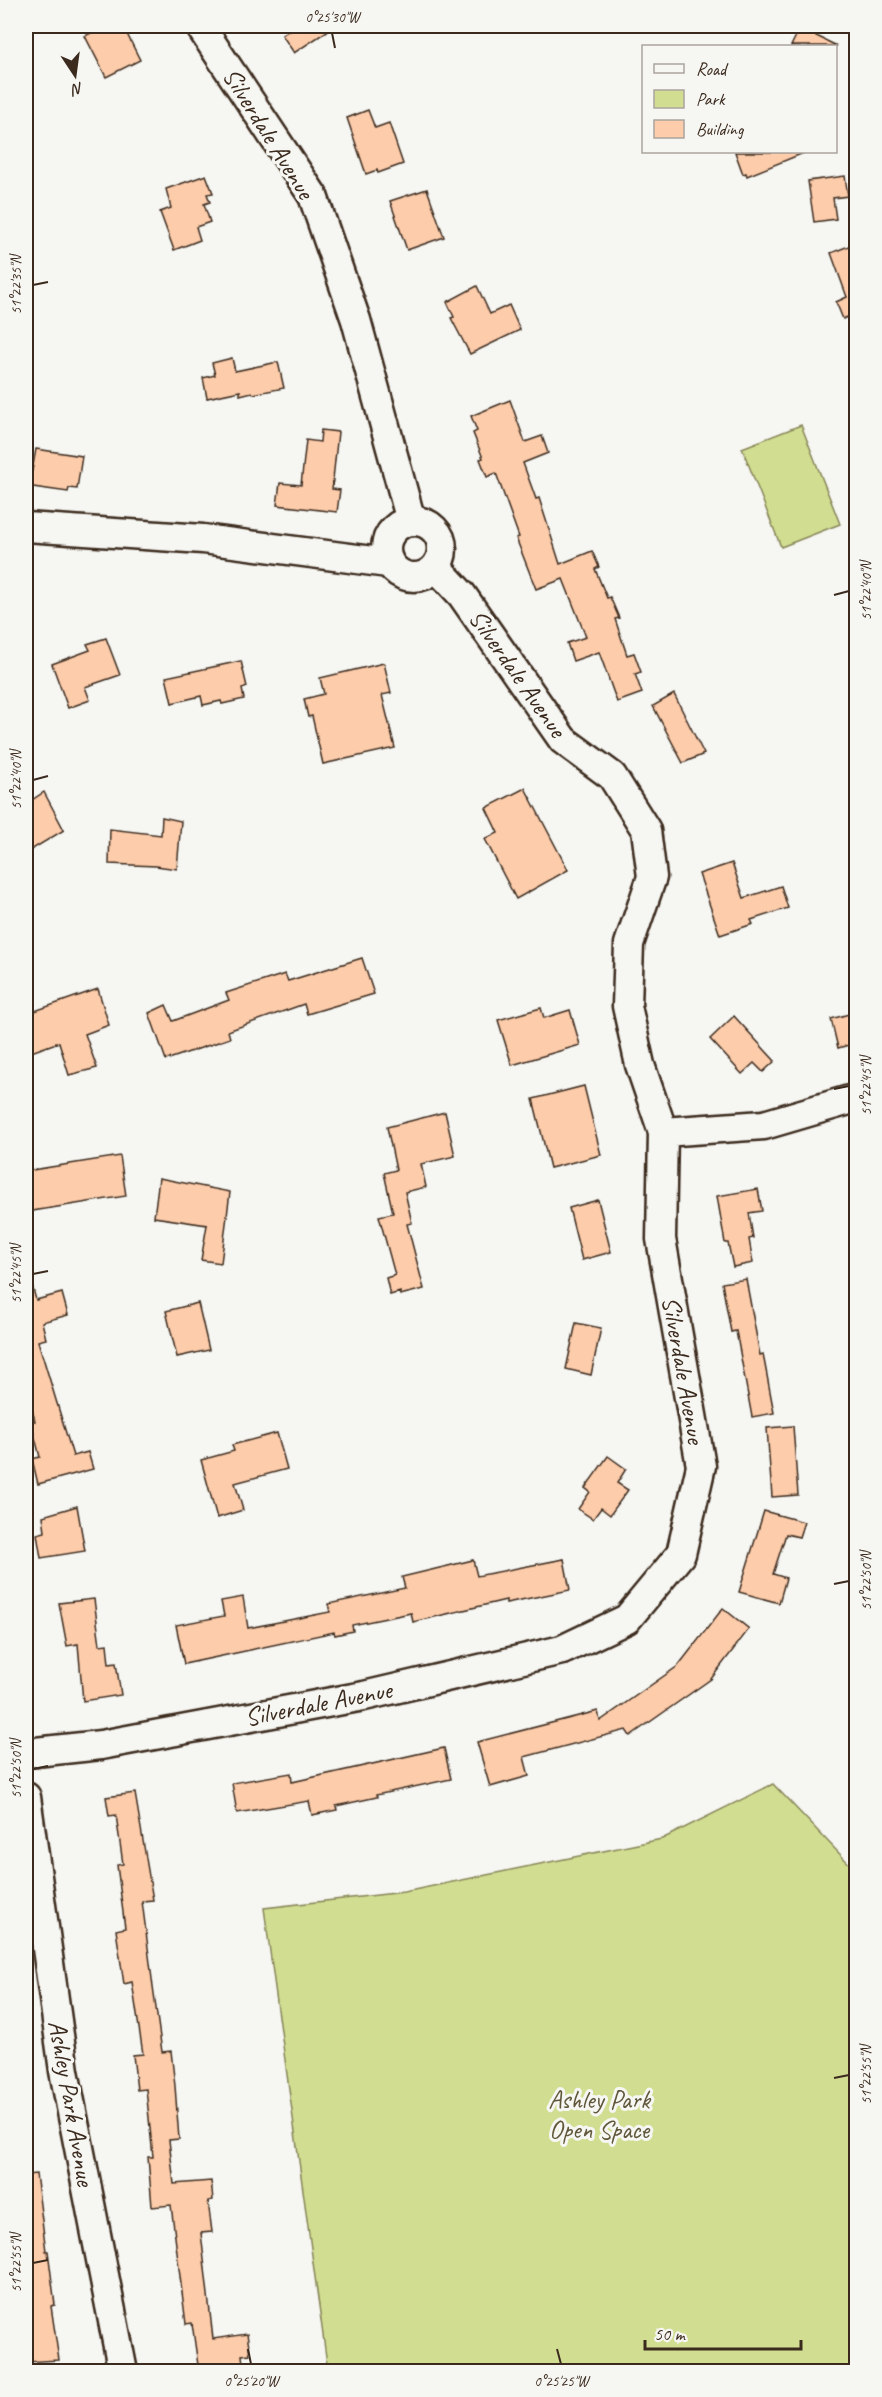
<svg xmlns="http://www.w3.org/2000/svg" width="882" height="2397" viewBox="0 0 882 2397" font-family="Caveat,sans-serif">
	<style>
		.green { fill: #d1de91; stroke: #868458; stroke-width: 1.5 }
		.building { fill: #fcccab; stroke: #3b2a1e; stroke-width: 1.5 }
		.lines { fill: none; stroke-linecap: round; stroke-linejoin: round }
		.minor-casing { stroke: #3b2a1e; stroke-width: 33 }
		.minor { stroke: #f6f6f2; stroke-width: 28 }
		.ticks { fill: none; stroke: #3b2a1e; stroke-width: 2 }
		.labels { text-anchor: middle; stroke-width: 6; stroke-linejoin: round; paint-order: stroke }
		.street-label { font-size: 26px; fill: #3b2a1e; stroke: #f6f6f2 }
		.park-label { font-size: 26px; fill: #60573b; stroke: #f6f6f2 }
		.neatline { fill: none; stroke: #3b2a1e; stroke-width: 2 }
		.ticks-label { font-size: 15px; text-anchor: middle; fill: #3b2a1e }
	</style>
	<rect width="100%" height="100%" fill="#f6f6f2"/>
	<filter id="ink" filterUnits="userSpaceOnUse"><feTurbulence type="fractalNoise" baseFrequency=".0167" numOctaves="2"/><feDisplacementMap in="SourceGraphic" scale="12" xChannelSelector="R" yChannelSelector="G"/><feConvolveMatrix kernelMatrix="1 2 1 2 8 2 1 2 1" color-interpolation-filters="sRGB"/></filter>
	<g filter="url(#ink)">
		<!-- green -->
		<g class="green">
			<path d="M801 425 840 524 781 547 742 448Z"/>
			<path d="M773 1784 856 1871V2371H328L264 1908 404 1892 662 1839Z"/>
		</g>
		<!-- building -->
		<g class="building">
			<path d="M90 26H123L140 60 106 77 85 36 93 32Z"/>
			<path d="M295 26H335L294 53 282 35Z"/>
			<path d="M800 28 837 46H791Z"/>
			<path d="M368 110 375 128 389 123 403 164 378 173 377 170 366 174 347 118Z"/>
			<path d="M735 152H806L747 176 746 173 743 174Z"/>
			<path d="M206 175 213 193 207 194 210 202 204 204 210 222 196 227 200 240 174 250 160 212 171 208 166 189Z"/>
			<path d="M845 176 848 196 833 198 836 219 814 222 808 181Z"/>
			<path d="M427 189 444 237 407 250 390 201Z"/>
			<path d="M856 243V317L854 314 843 319 836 302 847 297 831 253Z"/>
			<path d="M477 286 490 314 509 305 520 330 470 354 451 318 454 317 447 302Z"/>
			<path d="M232 358 235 371 278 362 284 388 253 394 252 392 240 395V391L207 398 203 378 215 375 212 363Z"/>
			<path d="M510 400 525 442 542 436 548 453 523 463 536 499 539 498 560 564 592 551 599 567 595 569 607 598 610 597 619 618 615 619 627 655 634 653 641 672 635 674 642 693 617 702 599 652 573 661 567 643 586 637 563 579 536 589 516 538 519 537 496 473 487 477 480 459 483 458 473 433 477 431 471 416Z"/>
			<path d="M321 430 338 432 332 489 340 490 337 512 277 505 280 483 301 485 306 440 320 442Z"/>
			<path d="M36 449 82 456 77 489 69 488 68 492 26 486V470L32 471Z"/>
			<path d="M106 638 120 675 85 687 90 700 68 708 52 664 90 650 87 644Z"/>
			<path d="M241 661 247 687 242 689 244 699 222 704 221 701 203 705 201 696 172 703 166 677Z"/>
			<path d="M384 663 391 693 382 695 395 748 323 764 312 716 308 717 304 699 324 694 320 678Z"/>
			<path d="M674 694 704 754 683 763 653 706Z"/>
			<path d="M525 788 568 870 516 899 485 839 498 833 486 808Z"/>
			<path d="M44 792 64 830 26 853V804Z"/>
			<path d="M162 817 181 821 177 869 156 866 109 864 110 829 161 835Z"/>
			<path d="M732 863 744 898 781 886 788 908 751 920 753 924 720 935 699 874Z"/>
			<path d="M362 958 374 994 307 1014 304 1004 228 1031 230 1038 166 1060 149 1013 166 1005 173 1021 229 1000 226 993 285 974 288 981Z"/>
			<path d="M98 989 109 1025 85 1034 97 1068 69 1075 59 1042 26 1054V1014Z"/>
			<path d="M541 1008 544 1018 570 1010 580 1045 512 1065 498 1020Z"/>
			<path d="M856 1012V1043L838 1048 831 1019Z"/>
			<path d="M734 1016 775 1061 763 1072 754 1063 742 1074 710 1039Z"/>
			<path d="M584 1086 601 1155 550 1168 533 1099Z"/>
			<path d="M445 1112 455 1156 421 1164 426 1187 405 1192 412 1223 407 1224 424 1289 400 1295V1292L390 1295 386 1278 395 1275 379 1216 393 1213 384 1173 396 1170 387 1127Z"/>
			<path d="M120 1156 126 1196 26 1212V1171Z"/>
			<path d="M159 1178 230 1192 221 1263 201 1260 207 1225 154 1217Z"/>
			<path d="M758 1189 762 1211 749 1213 753 1238 749 1239 753 1263 733 1267 728 1243H725L717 1196Z"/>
			<path d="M598 1200 611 1252 582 1260 569 1208Z"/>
			<path d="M746 1279 760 1355 763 1354 774 1413 752 1417 736 1331 731 1332 722 1283Z"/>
			<path d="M31 1282 36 1300 62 1293 68 1315 42 1322 46 1339 38 1341 73 1456 88 1452 93 1469 38 1484 32 1459 40 1457 31 1422 35 1421 26 1385V1283Z"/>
			<path d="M198 1303 209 1350 177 1357 166 1311Z"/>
			<path d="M576 1323 601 1328 591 1375 566 1369Z"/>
			<path d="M793 1426 798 1495 772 1497 767 1428Z"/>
			<path d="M277 1433 287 1469 235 1483 243 1510 217 1518 201 1460 234 1451 232 1445Z"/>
			<path d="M608 1456 626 1469 617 1483 628 1490 610 1515 601 1508 593 1519 578 1509 590 1492 585 1488Z"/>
			<path d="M77 1506 85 1551 41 1558 37 1534 45 1532 43 1516Z"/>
			<path d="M764 1511 804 1522 799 1537 786 1534 773 1574 786 1578 779 1603 739 1592Z"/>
			<path d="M564 1559 570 1590 506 1603V1600L413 1622 411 1613 352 1625 353 1631 335 1635 334 1632 184 1664 176 1625 224 1616 221 1601 243 1597 248 1628 330 1612 328 1604 405 1588 402 1577 473 1560 477 1576Z"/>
			<path d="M94 1599 100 1645 107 1644 109 1664 116 1663 121 1695 83 1701 78 1644 67 1646 59 1603Z"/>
			<path d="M723 1608 749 1629 711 1679 630 1736 626 1730 524 1757 529 1776 490 1787 477 1742 598 1711 600 1721 678 1666Z"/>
			<path d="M444 1748 451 1779 376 1795 377 1797 336 1806 337 1810 312 1815 309 1801 237 1813 232 1783 291 1773 292 1782Z"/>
			<path d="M135 1793 153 1900 142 1901 152 1979 162 2052 171 2051 175 2086 179 2139 169 2140 174 2184 211 2181 213 2200 208 2201 212 2232 201 2233 213 2339 247 2334 250 2354 242 2355 244 2372H199L192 2323 186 2324 171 2205 152 2207 148 2157H153L146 2089 137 2090 133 2055 143 2054 132 1982 124 1984 116 1930 125 1928 117 1865 123 1864 116 1815 109 1816 106 1797Z"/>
			<path d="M36 2174 46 2251H48L55 2305 51 2306 59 2360 26 2362V2175Z"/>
		</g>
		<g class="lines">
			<!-- minor casing -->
			<g class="minor-casing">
				<g id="minor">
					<path d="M200 26 313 196 356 320 411 521"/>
					<circle cx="414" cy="549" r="28"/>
					<path d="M26 527 203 539 388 563"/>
					<path d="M663 1132 764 1125 856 1098"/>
					<path d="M26 1753 101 1745 364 1696 562 1650 627 1619 681 1554 701 1466 661 1239 663 1132 640 1065 627 1006 629 944 652 877 646 830 612 776 563 740 462 595 436 567"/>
					<path d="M26 1797 64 2071 123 2372"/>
				</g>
			</g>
			<!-- minor -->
			<use href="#minor" class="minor"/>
		</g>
	</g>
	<!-- ticks -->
	<path class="ticks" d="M332 33 335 48M33 285 48 282M834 595 849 591M33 780 48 776M834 1089 849 1086M33 1274 48 1271M834 1584 849 1581M33 1769 48 1766M834 2078 849 2075M33 2263 48 2260M248 2349 251 2364M557 2349 561 2364"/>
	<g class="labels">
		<!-- street labels -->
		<g class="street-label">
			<text transform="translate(269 133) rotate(58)" y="9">Silverdale Avenue</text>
			<text transform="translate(518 673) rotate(55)" y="9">Silverdale Avenue</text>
			<text transform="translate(684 1370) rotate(80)" y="9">Silverdale Avenue</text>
			<text transform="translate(318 1703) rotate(-11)" y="9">Silverdale Avenue</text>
			<text transform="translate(72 2103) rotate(80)" y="9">Ashley Park Avenue</text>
		</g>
		<!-- park labels -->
		<g class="park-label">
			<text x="599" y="2108">Ashley Park<tspan x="599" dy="30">Open Space</tspan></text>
		</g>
	</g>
	<!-- margin -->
	<rect width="882" height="2397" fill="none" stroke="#f6f6f2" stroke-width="66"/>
	<!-- legend -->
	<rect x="642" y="45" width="195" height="108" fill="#f6f6f2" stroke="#aba49d" stroke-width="1.5"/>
	<rect x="654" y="64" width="30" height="9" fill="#f6f6f2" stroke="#aba49d" stroke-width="1.5"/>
	<text x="696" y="75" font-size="18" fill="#3b2a1e">Road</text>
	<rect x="654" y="90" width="30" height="18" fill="#d1de91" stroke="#aba49d" stroke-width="1.5"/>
	<text x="696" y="105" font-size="18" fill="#3b2a1e">Park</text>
	<rect x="654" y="120" width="30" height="18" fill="#fcccab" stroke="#aba49d" stroke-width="1.5"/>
	<text x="696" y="135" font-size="18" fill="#3b2a1e">Building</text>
	<!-- north arrow -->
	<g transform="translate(75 75) rotate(167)" stroke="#f6f6f2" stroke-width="4.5" paint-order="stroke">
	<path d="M0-4.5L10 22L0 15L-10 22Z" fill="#3b2a1e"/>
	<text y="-9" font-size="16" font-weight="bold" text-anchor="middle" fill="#3b2a1e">N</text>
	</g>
	<!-- scale -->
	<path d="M645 2340v9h156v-9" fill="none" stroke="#3b2a1e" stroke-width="3"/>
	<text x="654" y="2340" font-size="18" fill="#3b2a1e" stroke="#f6f6f2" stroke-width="4.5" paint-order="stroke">50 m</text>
	<rect x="33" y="33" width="816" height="2331" class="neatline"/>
	<g class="ticks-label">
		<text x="332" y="22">0°25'30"W</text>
		<text transform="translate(16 285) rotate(-90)" y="5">51°22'35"N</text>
		<text transform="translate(866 591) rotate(-90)" y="5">51°22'40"N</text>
		<text transform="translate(16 780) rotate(-90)" y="5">51°22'40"N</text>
		<text transform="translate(866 1086) rotate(-90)" y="5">51°22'45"N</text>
		<text transform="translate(16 1274) rotate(-90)" y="5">51°22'45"N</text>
		<text transform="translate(866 1581) rotate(-90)" y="5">51°22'50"N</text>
		<text transform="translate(16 1769) rotate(-90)" y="5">51°22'50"N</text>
		<text transform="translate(866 2075) rotate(-90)" y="5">51°22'55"N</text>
		<text transform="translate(16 2263) rotate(-90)" y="5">51°22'55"N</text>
		<text x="251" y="2386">0°25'20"W</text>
		<text x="561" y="2386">0°25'25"W</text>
	</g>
</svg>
